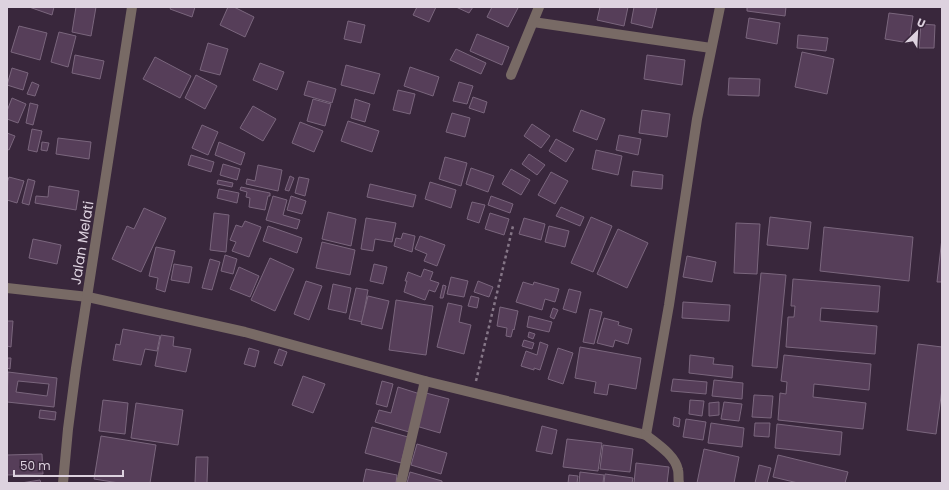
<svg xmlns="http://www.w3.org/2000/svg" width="949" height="490" viewBox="0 0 949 490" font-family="Poppins,sans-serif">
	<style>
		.building { fill: #563e59; stroke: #7a667d; fill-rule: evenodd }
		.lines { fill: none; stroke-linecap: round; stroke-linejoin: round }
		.path { stroke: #857687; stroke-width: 2.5; stroke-dasharray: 3 3; stroke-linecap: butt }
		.minor { stroke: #786a65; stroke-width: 10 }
		.labels { text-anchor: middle; stroke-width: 3.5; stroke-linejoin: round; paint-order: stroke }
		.street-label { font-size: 14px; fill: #ddd2df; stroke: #39273c }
	</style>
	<rect width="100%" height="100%" fill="#39273c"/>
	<!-- building -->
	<g class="building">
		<path d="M29 7H54L52 15Z"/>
		<path d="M76 7H96L91 36 72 32Z"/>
		<path d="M171 7H195L192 17 170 9Z"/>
		<path d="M228 7H234L254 17 245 37 220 25Z"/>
		<path d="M417 7H436L429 22 413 15Z"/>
		<path d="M456 7H473L469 13Z"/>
		<path d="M492 7H515L518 8 508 27 487 17Z"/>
		<path d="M600 7H628L624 26 597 20Z"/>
		<path d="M634 7H657L652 28 631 23Z"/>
		<path d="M747 7H786L785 16 747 11Z"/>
		<path d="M889 13 913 16 909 43 885 39Z"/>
		<path d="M749 18 780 23 777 44 746 38Z"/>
		<path d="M348 21 365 25 361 43 344 39Z"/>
		<path d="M921 24 935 25 934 48H919Z"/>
		<path d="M19 26 47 33 40 60 11 52Z"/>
		<path d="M59 32 76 36 68 67 51 62Z"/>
		<path d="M477 34 509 47 502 65 470 51Z"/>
		<path d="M798 35 828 38 826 51 797 48Z"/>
		<path d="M208 43 228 49 220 75 200 70Z"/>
		<path d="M456 49 486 63 481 74 450 60Z"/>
		<path d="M802 52 834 59 827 94 795 87Z"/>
		<path d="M75 55 104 61 100 79 72 73Z"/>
		<path d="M647 55 685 60 682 85 644 79Z"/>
		<path d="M155 57 191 76 180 98 143 79Z"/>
		<path d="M260 63 284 72 277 90 253 80Z"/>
		<path d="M346 65 380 74 374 94 341 85Z"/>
		<path d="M410 67 439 77 433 96 404 86Z"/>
		<path d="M12 68 28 73 23 90 7 85Z"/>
		<path d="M196 75 217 86 205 109 185 98Z"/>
		<path d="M729 78 760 79 759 96 728 95Z"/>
		<path d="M308 81 336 89 332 103 304 95Z"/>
		<path d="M32 82 39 85 35 96 27 94Z"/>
		<path d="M459 82 473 86 467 104 453 101Z"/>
		<path d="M398 90 415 94 410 114 393 110Z"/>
		<path d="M473 97 487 102 484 113 469 108Z"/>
		<path d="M12 98 26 104 18 123 7 119V111Z"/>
		<path d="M313 99 331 104 325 126 307 121Z"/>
		<path d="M355 99 370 104 365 122 351 118Z"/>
		<path d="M30 103 38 105 33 125 26 123Z"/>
		<path d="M253 106 276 119 263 141 240 128Z"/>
		<path d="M581 110 605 119 597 140 573 131Z"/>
		<path d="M642 110 670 114 667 137 639 133Z"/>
		<path d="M452 113 470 118 465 137 446 132Z"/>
		<path d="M348 121 379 131 372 152 341 141Z"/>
		<path d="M300 122 323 131 314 152 292 143Z"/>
		<path d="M532 124 550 136 541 148 524 136Z"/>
		<path d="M202 125 218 132 208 155 192 148Z"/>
		<path d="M32 129 42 131 37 152 28 150Z"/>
		<path d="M7 133 15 136 9 150 7 149Z"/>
		<path d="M619 135 641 139 638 155 616 150Z"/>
		<path d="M58 138 91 142 89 159 56 154Z"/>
		<path d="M556 139 574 149 566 162 549 151Z"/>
		<path d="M42 142 49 143 47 151 41 150Z"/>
		<path d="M219 142 245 153 241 165 215 155Z"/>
		<path d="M596 150 622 156 618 175 592 169Z"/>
		<path d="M529 154 545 165 537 175 522 164Z"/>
		<path d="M191 155 214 162 211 172 188 165Z"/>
		<path d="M445 157 467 163 461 186 439 179Z"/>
		<path d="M223 164 240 169 237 180 220 175Z"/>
		<path d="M258 165 282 170 278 191 246 184 247 179 255 181Z"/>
		<path d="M471 168 494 176 488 192 466 184Z"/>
		<path d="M511 169 530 180 521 195 502 184Z"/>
		<path d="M633 171 663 175 662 189 631 186Z"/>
		<path d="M551 172 568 181 555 204 538 195Z"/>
		<path d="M290 176 294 178 289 191 285 190Z"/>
		<path d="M9 177 24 181 17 203 7 200V183Z"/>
		<path d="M299 177 309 179 305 196 295 193Z"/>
		<path d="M28 179 35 181 29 205 22 203Z"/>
		<path d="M218 180 233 183 232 187 217 184Z"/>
		<path d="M430 182 456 190 451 208 425 199Z"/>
		<path d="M370 184 416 195 413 207 367 197Z"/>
		<path d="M49 186 79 191 76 210 35 203 36 196 48 197Z"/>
		<path d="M241 187 270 193V196H268L265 210 249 207 250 198 246 197 247 192 240 190Z"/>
		<path d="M219 189 239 193 237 203 217 198Z"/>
		<path d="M273 196 287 200 283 215 300 220 297 229 266 220Z"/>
		<path d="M291 196 306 201 302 214 287 210Z"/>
		<path d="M491 196 513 204 510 213 488 205Z"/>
		<path d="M472 202 485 205 479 223 467 219Z"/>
		<path d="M561 207 584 217 580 226 556 216Z"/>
		<path d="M144 208 166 218 141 272 112 259 127 226 134 229Z"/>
		<path d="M328 212 356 219 351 246 322 239Z"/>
		<path d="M214 213 229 215 226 252 210 250Z"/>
		<path d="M490 213 509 219 504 235 485 229Z"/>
		<path d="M591 217 612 226 593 272 571 263Z"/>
		<path d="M770 217 811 222 808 249 767 245Z"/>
		<path d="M366 218 396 223 392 242 375 239 373 251 361 249Z"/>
		<path d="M524 218 545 224 541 240 519 234Z"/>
		<path d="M245 221 261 227 249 257 232 251 236 242 230 240 236 225 242 227Z"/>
		<path d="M736 223 760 224 757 274 734 273Z"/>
		<path d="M268 226 302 238 297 253 263 241Z"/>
		<path d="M549 226 569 231 565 247 545 242Z"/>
		<path d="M824 227 913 237 909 281 820 271Z"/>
		<path d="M618 229 648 243 627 288 597 274Z"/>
		<path d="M403 233 415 236 412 252 394 246 396 238 401 239Z"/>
		<path d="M420 236 445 245 437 266 424 261 427 254 415 249Z"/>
		<path d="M942 238V282H937Z"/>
		<path d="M33 239 61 245 57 264 29 258Z"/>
		<path d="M322 242 355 250 350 275 316 268Z"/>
		<path d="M156 247 175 251 165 292 156 289 158 278 149 276Z"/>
		<path d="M225 255 237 259 233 274 221 271Z"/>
		<path d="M687 256 716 262 712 282 683 277Z"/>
		<path d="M270 258 294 269 275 311 251 300Z"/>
		<path d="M210 259 220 262 212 290 202 288Z"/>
		<path d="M174 264 192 267 189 283 171 280Z"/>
		<path d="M374 264 387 267 383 284 370 281Z"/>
		<path d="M239 267 259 276 250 297 230 289Z"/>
		<path d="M424 269 433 272 430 280 439 283 435 292 429 290 425 300 404 292 407 281H405L408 272 421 277Z"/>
		<path d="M761 273 786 275 777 368 752 366Z"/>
		<path d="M451 277 468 281 464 297 447 294Z"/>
		<path d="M793 279 880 286 878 312 821 308 820 321 877 326 875 354 786 347 788 317H794L795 306H791Z"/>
		<path d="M306 281 322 286 309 320 294 314Z"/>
		<path d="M478 281 493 287 489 297 474 292Z"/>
		<path d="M523 282 533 285 534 282 559 289 555 302 545 299 542 310 516 302Z"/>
		<path d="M333 284 351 288 346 313 328 309Z"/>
		<path d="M443 285 446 286 443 298H440Z"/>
		<path d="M356 288 368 290 362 322 349 319Z"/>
		<path d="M569 289 581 292 576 313 563 309Z"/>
		<path d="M368 296 389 301 382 329 361 324Z"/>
		<path d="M471 296 479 298 477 308 468 306Z"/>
		<path d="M396 300 433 306 426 355 389 350Z"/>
		<path d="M683 302 730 305 729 321 682 318Z"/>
		<path d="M448 303 462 306 459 322 471 325 464 354 437 347Z"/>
		<path d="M500 307 518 311 514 330 513 329 511 337 506 336 507 328 497 326Z"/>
		<path d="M553 308 558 310 554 319 550 317Z"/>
		<path d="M590 309 602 312 594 344 583 342Z"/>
		<path d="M529 316 552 322 549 332 527 327Z"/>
		<path d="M604 318 619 322 618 325 632 329 628 344 615 340 613 347 597 343Z"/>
		<path d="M7 321H13L11 347 7 346Z"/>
		<path d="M123 329 160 336 157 351 145 349 141 365 113 360 116 344 120 345Z"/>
		<path d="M529 332 535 334 533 339 528 337Z"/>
		<path d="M161 335 174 337 173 346 191 349 186 372 155 366Z"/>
		<path d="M524 340 534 343 532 349 522 346Z"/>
		<path d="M540 342 548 345 540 370 534 368V370L521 366 526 351 537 355Z"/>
		<path d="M918 344 942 347V389L936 434 907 430Z"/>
		<path d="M580 347 641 358 636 389 609 384 607 395 594 393 596 382 575 378Z"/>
		<path d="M249 348 259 351 255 367 244 364Z"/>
		<path d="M558 348 573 353 563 384 548 379Z"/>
		<path d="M279 349 287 352 282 366 274 363Z"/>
		<path d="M690 355 714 358 713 364 733 366 732 378 689 373Z"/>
		<path d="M784 355 871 364 869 390 814 384 813 397 866 403 863 429 778 420 780 393 786 394 787 382 781 381Z"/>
		<path d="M7 358H11L10 369 7 368Z"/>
		<path d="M8 372 57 378 54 407 7 402ZM18 381 49 384 47 396 16 392Z"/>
		<path d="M303 376 325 384 313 413 292 405Z"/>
		<path d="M673 379 707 382 706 394 671 391Z"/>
		<path d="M714 380 743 383 742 399 712 396Z"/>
		<path d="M382 381 393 384 387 407 376 404Z"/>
		<path d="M398 387 420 394 409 432 375 422 379 410 391 413Z"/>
		<path d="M426 393 449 399 440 433 416 426Z"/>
		<path d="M754 395 773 396 771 418 752 417Z"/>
		<path d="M103 400 128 403 125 434 99 431Z"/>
		<path d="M690 400 704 401 702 416 689 414Z"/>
		<path d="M719 402V415L709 416V403Z"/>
		<path d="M724 402 742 404 739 421 721 419Z"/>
		<path d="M136 403 183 410 178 445 131 438Z"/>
		<path d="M40 410 56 412 55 420 39 418Z"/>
		<path d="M674 417 680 419 679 427 673 425Z"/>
		<path d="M686 419 706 422 703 440 683 437Z"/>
		<path d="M711 423 744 428 742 447 708 443Z"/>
		<path d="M755 423H770L769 437 754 436Z"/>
		<path d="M777 424 842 432 840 455 775 448Z"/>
		<path d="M542 426 557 430 552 454 536 451Z"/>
		<path d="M372 427 408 437 401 463 365 453Z"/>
		<path d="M101 436 156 445 150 483H119L94 479Z"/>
		<path d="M567 439 602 443 598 471 563 467Z"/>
		<path d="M417 444 447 453 441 474 411 465Z"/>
		<path d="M603 445 633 449 630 472 600 469Z"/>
		<path d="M704 449 739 457 734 483H697Z"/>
		<path d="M42 454 43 474 7 475V455Z"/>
		<path d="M778 455 848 472 845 483H798L773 477Z"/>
		<path d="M196 457H208L207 483H195Z"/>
		<path d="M636 463 669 467 667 483H634Z"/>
		<path d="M759 465 771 468 767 483H755Z"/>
		<path d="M366 469 397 475 396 483H363Z"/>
		<path d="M410 472 442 481V483H407Z"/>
		<path d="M580 472 604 475 603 483H579Z"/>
		<path d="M605 474 633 478 632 483H604Z"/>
		<path d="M569 475 578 476 577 483H568Z"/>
		<path d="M40 480 41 483H21Z"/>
	</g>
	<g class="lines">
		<!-- path -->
		<path class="path" d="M476 381 513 226"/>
		<!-- minor -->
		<g class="minor">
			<path d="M533 22 711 48"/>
			<path d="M511 75 539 7"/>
			<path d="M7 288 88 297 245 332 425 381 646 435 669 305 697 119 720 7"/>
			<path d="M646 435C657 444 675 455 678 470 679 474 678 479 679 483"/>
			<path d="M63 483 68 429 76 368 132 7"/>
			<path d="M401 483 425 381"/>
		</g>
	</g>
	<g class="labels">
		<!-- street labels -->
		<g class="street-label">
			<text transform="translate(82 243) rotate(-81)" y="5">Jalan Melati</text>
		</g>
	</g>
	<!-- border -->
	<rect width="949" height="490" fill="none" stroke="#ddd2df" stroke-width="16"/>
	<!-- north arrow -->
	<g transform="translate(917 32) rotate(24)" stroke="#39273c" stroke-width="3" paint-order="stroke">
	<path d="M0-3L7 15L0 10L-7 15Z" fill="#ddd2df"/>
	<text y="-6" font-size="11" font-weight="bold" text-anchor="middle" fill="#ddd2df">U</text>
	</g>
	<!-- scale -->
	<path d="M14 470v6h109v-6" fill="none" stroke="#ddd2df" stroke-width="2"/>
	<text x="20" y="470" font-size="12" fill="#ddd2df" stroke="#39273c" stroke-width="3" paint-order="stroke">50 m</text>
</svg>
